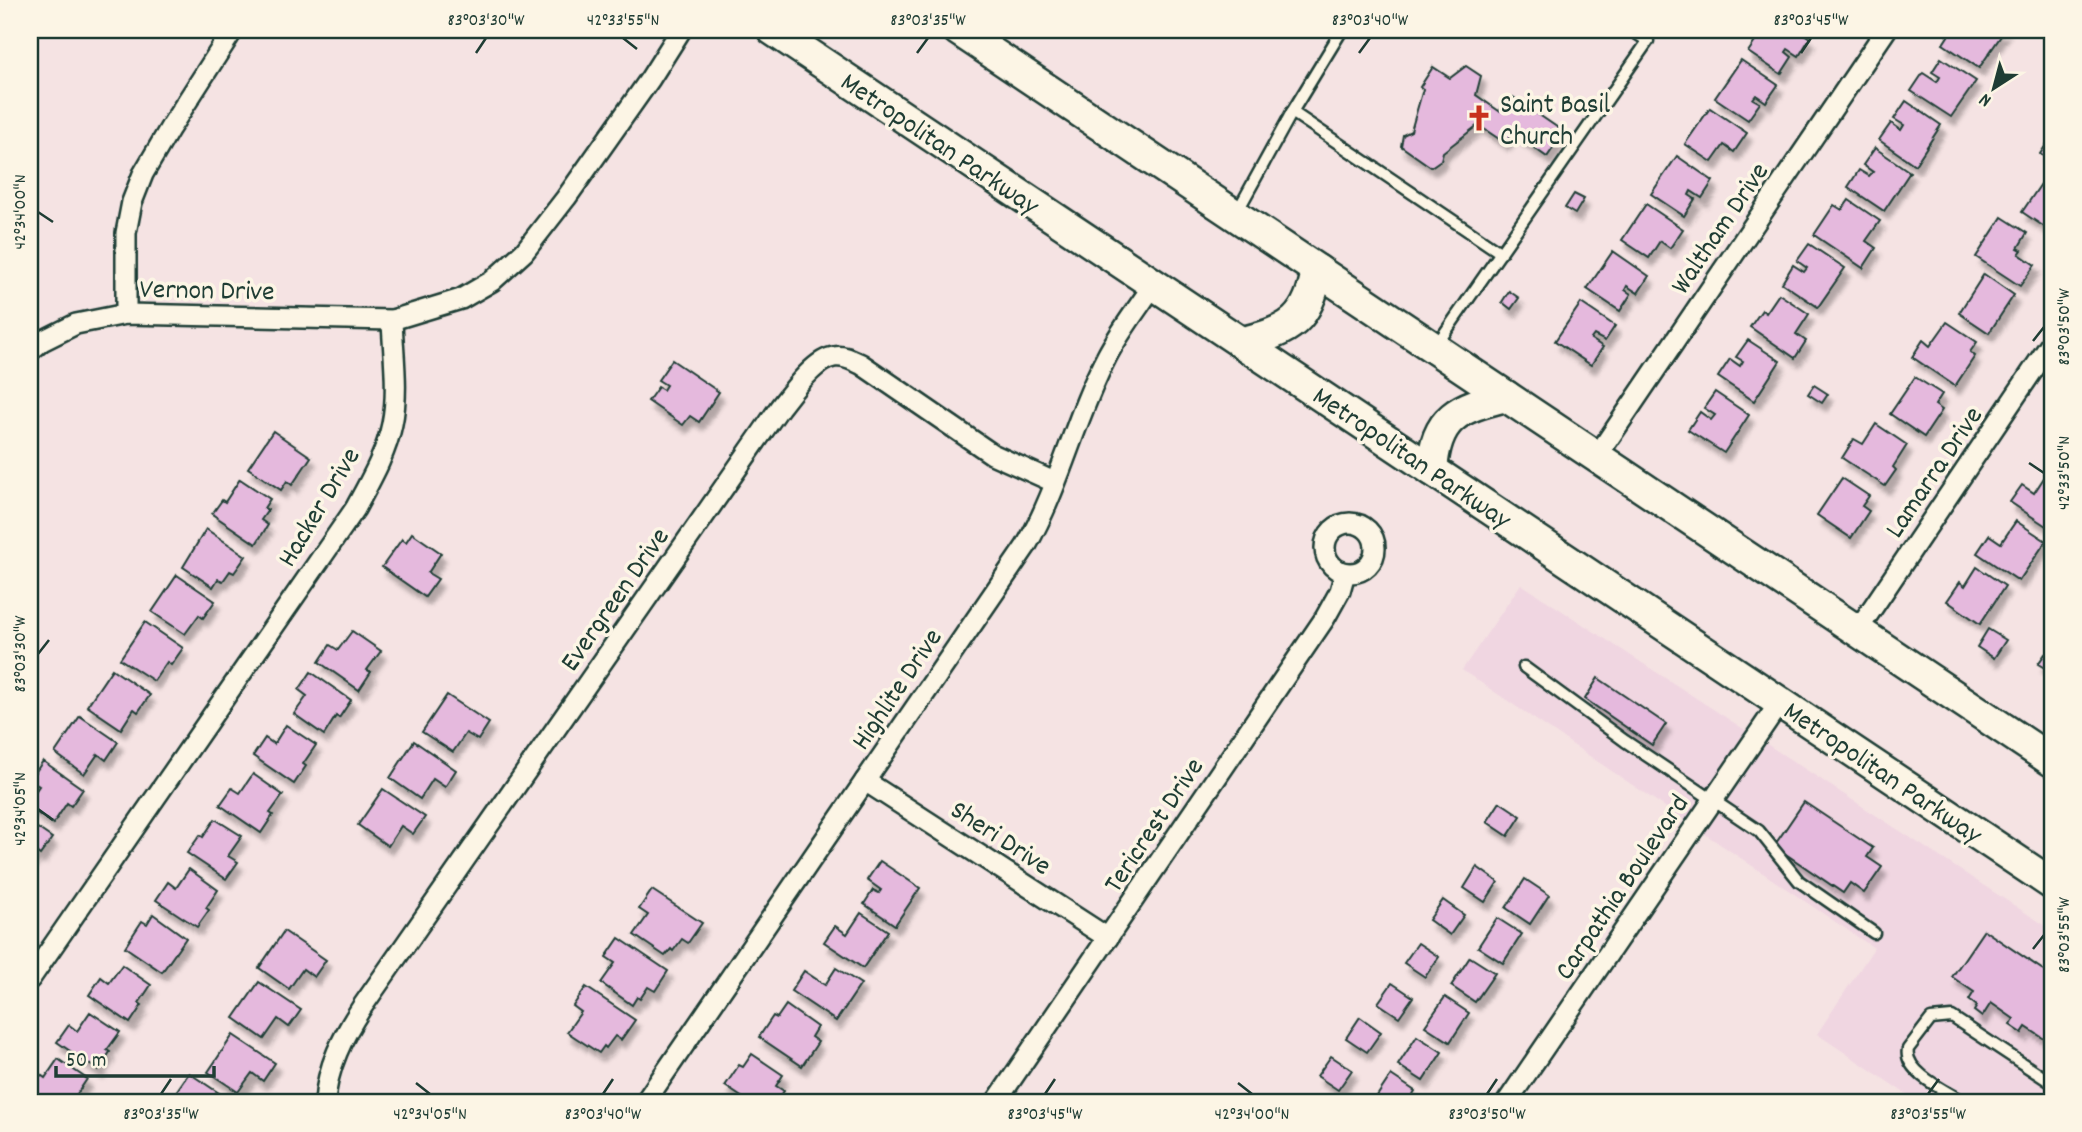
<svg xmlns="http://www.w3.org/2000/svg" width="2082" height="1132" viewBox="0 0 2082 1132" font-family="Dekko,sans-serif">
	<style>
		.built { fill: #f0d6e1 }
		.building { fill: #e5b9dd; stroke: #1f3d34; stroke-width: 2; filter: url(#shadow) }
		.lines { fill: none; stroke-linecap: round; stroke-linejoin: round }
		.lane-casing { stroke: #1f3d34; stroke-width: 15 }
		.street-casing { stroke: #1f3d34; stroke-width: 24 }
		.primary-casing { stroke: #1f3d34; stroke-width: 35 }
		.lane { stroke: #fcf5e5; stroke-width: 10 }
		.street { stroke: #fcf5e5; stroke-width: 19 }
		.primary { stroke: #fcf5e5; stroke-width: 30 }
		.ticks { fill: none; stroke: #1f3d34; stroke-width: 2.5 }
		.labels { text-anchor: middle; stroke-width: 7; stroke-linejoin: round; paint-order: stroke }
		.poi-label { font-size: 28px; fill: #1f3d34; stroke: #fcf5e5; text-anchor: start }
		.street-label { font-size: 28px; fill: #1f3d34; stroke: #fcf5e5 }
		.neatline { fill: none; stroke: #1f3d34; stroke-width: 2.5 }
		.ticks-label { font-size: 18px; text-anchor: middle; fill: #1f3d34 }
	</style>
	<defs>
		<filter id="shadow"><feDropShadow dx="4.5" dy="8" stdDeviation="2" flood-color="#0004"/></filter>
	</defs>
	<rect width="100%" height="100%" fill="#f5e3e3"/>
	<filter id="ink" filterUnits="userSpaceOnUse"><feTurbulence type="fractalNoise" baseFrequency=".0143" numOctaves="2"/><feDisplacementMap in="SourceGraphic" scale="14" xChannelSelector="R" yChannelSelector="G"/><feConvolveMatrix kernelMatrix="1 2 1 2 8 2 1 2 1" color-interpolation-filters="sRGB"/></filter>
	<g filter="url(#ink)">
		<!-- built -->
		<path class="built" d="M1521 584 2052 930V1102H1918L1817 1034 1874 948 1462 670Z"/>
		<!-- building -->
		<g class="building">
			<path d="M1763 30H1798L1810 38 1799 56 1788 49 1786 52 1792 57 1781 74 1748 52Z"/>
			<path d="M1952 30H1960L1965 33 1967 30H2005L1979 68 1943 44Z"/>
			<path d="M1941 58 1976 81 1951 117 1911 91 1923 73 1937 82 1940 77 1932 72Z"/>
			<path d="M1741 60 1778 85 1766 102 1756 95 1753 99 1760 103 1748 120 1715 98Z"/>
			<path d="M1466 66 1481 76 1476 95 1499 111 1513 97 1564 132 1547 157 1513 133 1505 143 1478 125 1443 152 1441 160 1431 167 1401 146 1403 135 1411 131 1423 89 1420 87 1433 67 1450 78Z"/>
			<path d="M1906 101 1941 125 1915 165 1879 140 1891 123 1901 130 1904 125 1894 119Z"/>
			<path d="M1710 108 1747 133 1734 152 1724 145 1712 162 1685 144Z"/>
			<path d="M2052 136V162L2040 154Z"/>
			<path d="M1875 148 1910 172 1884 211 1848 187 1859 170 1869 176 1873 172 1863 165Z"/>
			<path d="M1677 156 1713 181 1702 198 1691 191 1689 195 1695 199 1684 216 1651 194Z"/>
			<path d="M2047 175 2052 178V232L2022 212Z"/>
			<path d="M1574 194 1584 199 1575 214 1565 208Z"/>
			<path d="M1849 200 1880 221 1866 241 1876 248 1863 268 1814 235 1834 205 1842 210Z"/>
			<path d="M1646 204 1683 229 1670 248 1660 241 1649 258 1622 240Z"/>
			<path d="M2002 217 2027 233 2018 248 2022 250 2019 254 2035 265 2020 286 1976 257Z"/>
			<path d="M1809 244 1845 268 1818 307 1782 283 1793 265 1804 272 1807 268 1797 261Z"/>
			<path d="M1613 251 1649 276 1638 293 1627 286 1625 290 1631 294 1620 311 1587 289Z"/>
			<path d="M1984 274 2014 295 1989 333 1959 313Z"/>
			<path d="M1509 291 1519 298 1511 309 1502 302Z"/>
			<path d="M1779 294 1809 314 1796 334 1806 341 1795 358 1750 327 1762 310 1766 313Z"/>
			<path d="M1581 303 1615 326 1605 341 1594 335 1591 339 1603 347 1591 365 1555 341Z"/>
			<path d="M1947 322 1977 342 1970 352 1975 356 1955 386 1912 357 1923 340 1930 346Z"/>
			<path d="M1748 340 1780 361 1754 401 1718 377 1730 359 1740 366 1743 361 1736 357Z"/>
			<path d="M672 360 719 392 699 422 690 416 683 425 648 401 658 387 663 390 666 385 658 380Z"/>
			<path d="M1915 377 1942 394 1935 405 1942 410 1924 437 1890 414Z"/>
			<path d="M1814 385 1828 394 1822 403 1808 394Z"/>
			<path d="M1715 392 1749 415 1724 453 1688 430 1700 412 1711 420 1715 415 1704 408Z"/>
			<path d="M1876 424 1907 445 1893 467 1896 470 1885 486 1842 458 1854 439 1863 444Z"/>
			<path d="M273 431 311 457 292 485 287 481 281 490 248 468Z"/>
			<path d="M2049 470 2052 473V530L2010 502 2022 485 2034 493Z"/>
			<path d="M1842 478 1869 496 1862 506 1869 511 1851 538 1817 515Z"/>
			<path d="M240 479 270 499 264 508 268 510 261 520 268 525 256 544 212 514 222 500 225 502Z"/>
			<path d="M2016 521 2046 541 2019 581 1977 553 1989 535 2001 543Z"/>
			<path d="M206 529 246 556 234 573 230 571 223 581 218 579 213 587 183 567Z"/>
			<path d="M412 533 441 553 428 573 438 579 425 597 382 567 402 539 406 542Z"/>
			<path d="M1977 567 2005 586 1980 624 1947 601 1960 582 1965 586Z"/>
			<path d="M177 575 215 601 203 618 199 615 185 634 152 612Z"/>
			<path d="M145 622 183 648 171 665 167 662 154 681 120 659Z"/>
			<path d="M1988 629 2006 640 1994 658 1977 647Z"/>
			<path d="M352 631 381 651 367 670 371 672 359 690 319 662 330 645 338 650Z"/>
			<path d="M2045 654 2052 659V665L2048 670 2038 664Z"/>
			<path d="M112 669 150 695 138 712 134 709 121 729 87 706Z"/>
			<path d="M311 672 351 700 339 718 336 716 324 735 294 714 307 696 299 690Z"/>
			<path d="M1598 678 1666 724 1652 745 1585 699Z"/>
			<path d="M447 695 489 723 478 740 466 733 453 752 422 732Z"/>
			<path d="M80 716 118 742 106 760 98 754 84 774 55 753Z"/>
			<path d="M286 725 316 745 303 764 306 766 294 784 253 756 265 738 274 744Z"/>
			<path d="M414 741 456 770 445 787 433 779 420 799 390 778Z"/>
			<path d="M43 761 83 789 71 806 67 803 53 824 30 808V799L39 786 30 780Z"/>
			<path d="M253 774 283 795 270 813 273 815 261 833 220 805 232 788 240 793Z"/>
			<path d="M383 789 425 817 413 834 401 826 388 846 358 825Z"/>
			<path d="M1500 802 1521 816 1508 836 1487 822Z"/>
			<path d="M1804 802 1873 848 1867 857 1882 867 1864 893 1850 883 1843 893 1774 846Z"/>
			<path d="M215 819 242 836 228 856 238 862 226 879 187 853 200 835 203 837Z"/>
			<path d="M30 823 52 838 40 855 36 852 30 861Z"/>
			<path d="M880 861 920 888 895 925 864 904 873 890 879 893 881 890 867 880Z"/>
			<path d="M1477 867 1498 882 1485 902 1464 888Z"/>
			<path d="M189 869 218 890 206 908 209 910 197 927 156 900 168 882 176 888Z"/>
			<path d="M1525 879 1549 895 1530 924 1506 908Z"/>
			<path d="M652 890 702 923 688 943 682 939 673 951 671 949 665 956 634 935 648 915 639 909Z"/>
			<path d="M1443 900 1464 915 1450 935 1429 920Z"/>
			<path d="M861 913 888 931 863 968 824 942 835 926 847 934Z"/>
			<path d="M153 914 186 938 162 972 125 947 142 921 147 924Z"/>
			<path d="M1497 918 1522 934 1503 963 1478 947Z"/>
			<path d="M1984 930 2052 976V1038L2049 1042 2026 1027 2022 1033 2010 1025 2014 1019 1991 1003 1982 1017 1974 1011 1977 1006 1969 1000 1974 992 1952 977Z"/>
			<path d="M284 931 326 960 314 977 303 969 289 989 259 968Z"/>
			<path d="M619 938 668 971 655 991 648 987 640 999 637 997 632 1005 601 983 615 963 606 957Z"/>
			<path d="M1418 943 1439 957 1425 977 1404 963Z"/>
			<path d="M1470 957 1495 973 1475 1002 1451 986Z"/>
			<path d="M122 965 151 985 139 1003 142 1005 130 1023 89 995 101 977 109 983Z"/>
			<path d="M836 968 861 984 836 1021 791 991 804 971 825 985Z"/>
			<path d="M259 982 301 1010 289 1027 278 1019 264 1039 234 1018Z"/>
			<path d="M1392 983 1413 997 1399 1017 1378 1003Z"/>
			<path d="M586 987 635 1020 621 1040 615 1036 606 1048 604 1046 599 1053 567 1032 581 1012 573 1006Z"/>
			<path d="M1445 997 1469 1013 1450 1042 1425 1026Z"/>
			<path d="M786 1005 817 1027 811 1037 818 1042 802 1066 759 1037 773 1016 777 1018Z"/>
			<path d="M90 1012 120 1032 107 1050 110 1052 98 1070 57 1042 69 1025 77 1031Z"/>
			<path d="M1360 1017 1381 1032 1367 1052 1346 1038Z"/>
			<path d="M233 1035 275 1063 263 1081 252 1073 238 1092 208 1072Z"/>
			<path d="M1417 1036 1442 1052 1423 1081 1398 1065Z"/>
			<path d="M752 1054 783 1075 776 1086 784 1091 776 1102H749L725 1086 739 1065 743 1067Z"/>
			<path d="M1331 1056 1352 1070 1338 1090 1317 1076Z"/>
			<path d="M58 1059 87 1079 75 1097 78 1099 76 1102H44L30 1093V1082L37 1072 45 1078Z"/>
			<path d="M189 1073 219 1093 213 1102H169Z"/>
			<path d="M1391 1075 1415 1091 1408 1102H1373Z"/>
		</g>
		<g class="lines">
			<!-- lane casing -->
			<g class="lane-casing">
				<g id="lane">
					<path d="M1292 112 1501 253"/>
					<path d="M1237 212 1292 112 1342 30"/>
					<path d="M1435 347 1648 41 1631 30"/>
					<path d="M1524 667 1625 741 1759 831 1799 881 1874 933"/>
					<path d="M1964 1102C1948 1092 1903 1072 1908 1049L1931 1019 1952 1017 2052 1083"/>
				</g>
			</g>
			<!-- street casing -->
			<g class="street-casing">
				<g id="street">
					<path d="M126 314V233L132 202 143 174 170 128 233 30"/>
					<path d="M30 351 42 341 76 324 126 314 392 320 461 299 492 281 524 252 566 198 650 79 681 30"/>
					<path d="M1597 456 1886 30"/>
					<circle cx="1350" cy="548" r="25"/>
					<path d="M1857 631 2052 342"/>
					<path d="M865 781 1108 938"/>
					<path d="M30 979 355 509C370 481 386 454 392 424 399 391 393 353 392 320"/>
					<path d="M325 1102C327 1067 343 1036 362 1007L780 407C791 393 815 359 834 357 844 355 852 360 861 364L992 454 1054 482"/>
					<path d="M645 1102 1026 546C1060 487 1075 417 1107 356 1120 331 1138 308 1154 284"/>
					<path d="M996 1102 1325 618 1340 591 1345 573"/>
					<path d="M1507 1102 1780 702"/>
				</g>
			</g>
			<!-- primary casing -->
			<g class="primary-casing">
				<g id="primary">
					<path d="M773 30 2052 884"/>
					<path d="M958 30 2052 761"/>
					<path d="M1242 342C1290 332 1309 319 1317 270"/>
					<path d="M1432 470C1436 416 1458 408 1506 396"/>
				</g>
			</g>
			<!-- lane -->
			<use href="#lane" class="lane"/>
			<!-- street -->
			<use href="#street" class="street"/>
			<!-- primary -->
			<use href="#primary" class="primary"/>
		</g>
	</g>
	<!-- ticks -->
	<path class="ticks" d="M623 38 637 49M476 53 486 38M917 53 928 38M1359 53 1370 38M1801 53 1811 38M38 212 53 222M2033 341 2044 327M2029 463 2044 473M38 654 49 640M38 809 53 820M2033 949 2044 935M416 1083 430 1094M1238 1083 1252 1094M161 1094 171 1079M603 1094 613 1079M1045 1094 1055 1079M1487 1094 1497 1079M1928 1094 1939 1079"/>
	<!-- icons -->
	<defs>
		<g id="church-bare" transform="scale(2.1)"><path d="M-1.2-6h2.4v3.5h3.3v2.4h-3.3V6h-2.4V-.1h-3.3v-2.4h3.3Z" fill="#c8321e" stroke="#fcf5e5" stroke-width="2.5" paint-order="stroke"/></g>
	</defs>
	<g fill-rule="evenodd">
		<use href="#church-bare" x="1479" y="118"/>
	</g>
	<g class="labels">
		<!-- poi labels -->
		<g class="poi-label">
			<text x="1500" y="112">Saint Basil<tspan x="1500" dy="32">Church</tspan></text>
		</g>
		<!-- street labels -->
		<g class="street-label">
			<text transform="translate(941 142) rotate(34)" y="10">Metropolitan Parkway</text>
			<text transform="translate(1718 227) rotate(-56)" y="10">Waltham Drive</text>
			<text transform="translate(207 288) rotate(1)" y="10">Vernon Drive</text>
			<text transform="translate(1413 456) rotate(34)" y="10">Metropolitan Parkway</text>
			<text transform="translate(1932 471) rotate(-56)" y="10">Lamarra Drive</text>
			<text transform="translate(317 506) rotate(-59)" y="10">Hacker Drive</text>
			<text transform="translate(613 598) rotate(-55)" y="10">Evergreen Drive</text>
			<text transform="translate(895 688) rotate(-56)" y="10">Highlite Drive</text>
			<text transform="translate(1884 771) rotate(34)" y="10">Metropolitan Parkway</text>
			<text transform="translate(1152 824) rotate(-56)" y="10">Tericrest Drive</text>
			<text transform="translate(1002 836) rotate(33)" y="10">Sheri Drive</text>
			<text transform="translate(1620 886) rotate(-56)" y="10">Carpathia Boulevard</text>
		</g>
	</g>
	<!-- margin -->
	<rect width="2082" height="1132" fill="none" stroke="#fcf5e5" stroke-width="77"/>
	<!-- north arrow -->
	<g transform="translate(1994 88) rotate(216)" stroke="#fcf5e5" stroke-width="5" paint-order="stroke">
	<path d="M0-5L12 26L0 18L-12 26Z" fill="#1f3d34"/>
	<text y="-10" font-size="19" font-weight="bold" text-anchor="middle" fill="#1f3d34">N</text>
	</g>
	<!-- scale -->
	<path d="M56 1066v10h158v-10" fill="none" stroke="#1f3d34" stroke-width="3.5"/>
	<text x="66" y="1066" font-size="21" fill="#1f3d34" stroke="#fcf5e5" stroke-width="5" paint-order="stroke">50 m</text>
	<rect x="38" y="38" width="2006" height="1056" class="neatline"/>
	<g class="ticks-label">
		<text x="486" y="25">83°03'30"W</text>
		<text x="623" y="25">42°33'55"N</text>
		<text x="928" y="25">83°03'35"W</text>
		<text x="1370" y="25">83°03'40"W</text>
		<text x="1811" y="25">83°03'45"W</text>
		<text transform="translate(19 212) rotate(-90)" y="6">42°34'00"N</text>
		<text transform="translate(2063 327) rotate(-90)" y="6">83°03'50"W</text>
		<text transform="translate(2063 473) rotate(-90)" y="6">42°33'50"N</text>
		<text transform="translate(19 654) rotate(-90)" y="6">83°03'30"W</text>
		<text transform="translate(19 809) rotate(-90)" y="6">42°34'05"N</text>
		<text transform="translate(2063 935) rotate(-90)" y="6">83°03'55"W</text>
		<text x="161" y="1119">83°03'35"W</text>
		<text x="430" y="1119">42°34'05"N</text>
		<text x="603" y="1119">83°03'40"W</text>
		<text x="1045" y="1119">83°03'45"W</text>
		<text x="1252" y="1119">42°34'00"N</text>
		<text x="1487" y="1119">83°03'50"W</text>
		<text x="1928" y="1119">83°03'55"W</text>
	</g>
</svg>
